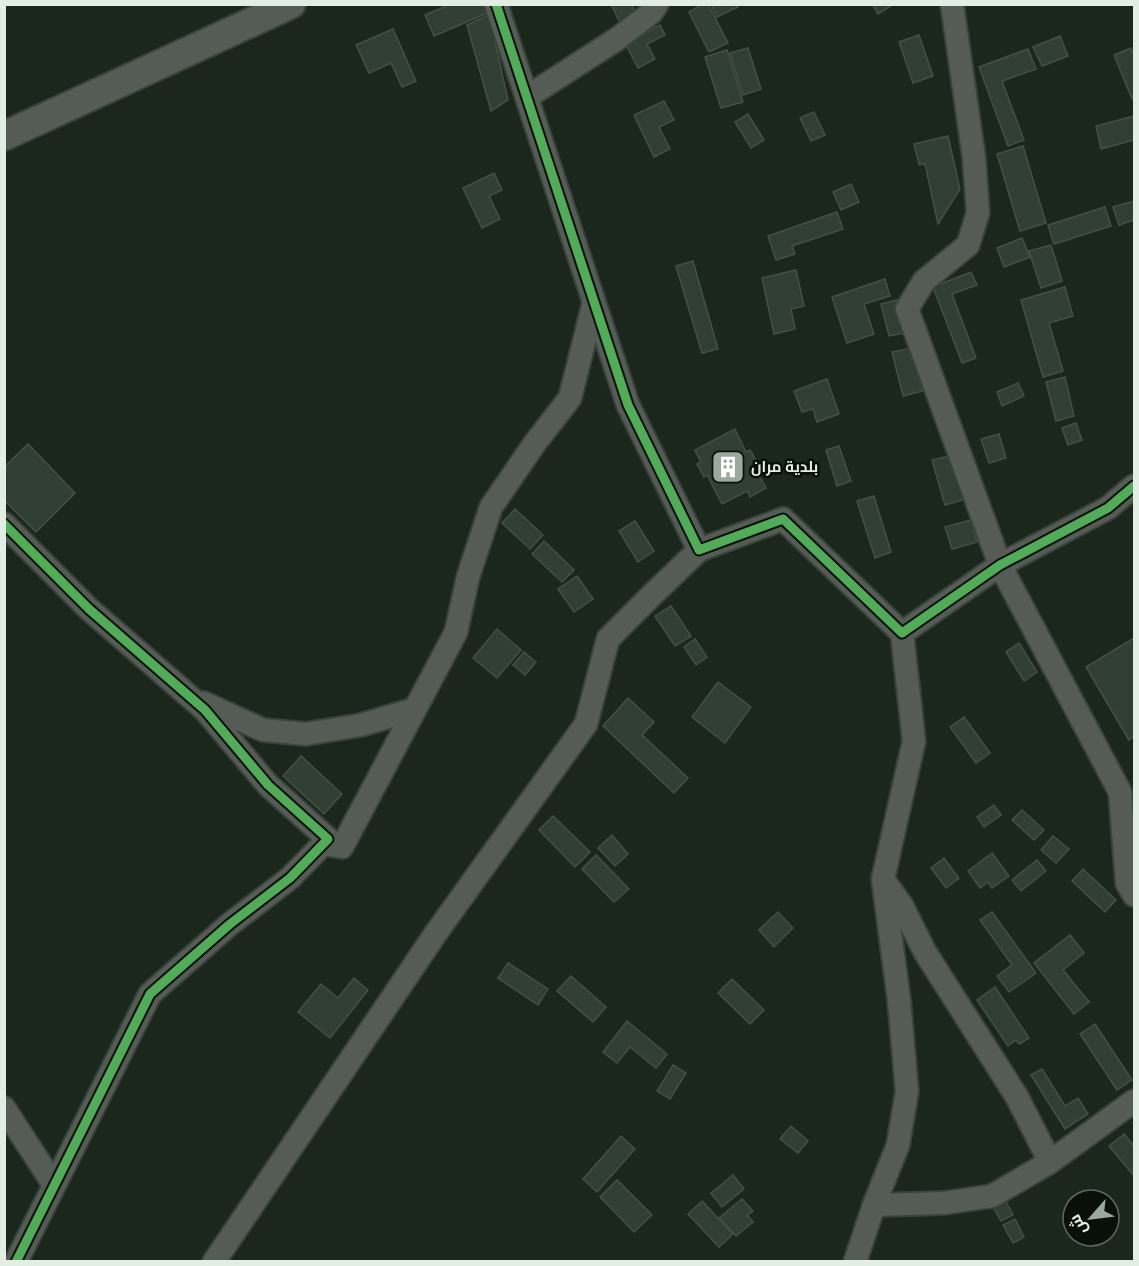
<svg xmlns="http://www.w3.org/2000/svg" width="1139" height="1266" viewBox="0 0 1139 1266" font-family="Lato,Cairo,sans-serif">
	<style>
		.building { fill: #303e33; stroke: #454e47; stroke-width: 1.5 }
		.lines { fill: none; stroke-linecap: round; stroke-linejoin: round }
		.minor-casing { stroke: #3a433b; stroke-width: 26 }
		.tertiary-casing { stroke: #3a433b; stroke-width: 32 }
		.minor { stroke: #555c56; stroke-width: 22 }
		.tertiary { stroke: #555c56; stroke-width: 28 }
		.cycleway-casing { stroke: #081009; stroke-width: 13 }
		.cycleway { stroke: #51ab58; stroke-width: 9 }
		.labels { text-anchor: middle; stroke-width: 5; stroke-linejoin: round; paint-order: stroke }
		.poi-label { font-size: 15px; font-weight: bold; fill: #e2eee3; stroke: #081009; text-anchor: start }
	</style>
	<rect width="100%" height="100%" fill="#1b261d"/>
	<!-- building -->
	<g class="building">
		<path d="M451 4H487L490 12 434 36 425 15Z"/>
		<path d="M611 4H631L637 17 621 25Z"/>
		<path d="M703 4H708L728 43 709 52 689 12Z"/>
		<path d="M711 4H736L738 7 717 17Z"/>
		<path d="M872 4H894L878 14Z"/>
		<path d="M489 15 508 100 491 111 467 25Z"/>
		<path d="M660 25 665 35 647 44 655 59 638 68 625 43Z"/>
		<path d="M393 29 416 81 402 87 391 63 369 73 356 45Z"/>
		<path d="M919 35 933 76 913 83 899 42Z"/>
		<path d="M1060 36 1068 56 1042 66 1033 47Z"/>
		<path d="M748 48 761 89 743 95 730 53Z"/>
		<path d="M1131 48 1134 55V98L1132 99 1114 55Z"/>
		<path d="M1028 49 1036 69 1002 81 1024 140 1008 146 979 67Z"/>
		<path d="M727 50 743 102 721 108 705 57Z"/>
		<path d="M664 101 674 120 659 127 670 149 654 157 634 115Z"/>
		<path d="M814 112 825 135 811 141 800 118Z"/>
		<path d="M748 114 764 140 751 148 735 122Z"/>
		<path d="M1134 116V140L1101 149 1096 126Z"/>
		<path d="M948 136 960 189 938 224 925 164 919 165 914 144Z"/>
		<path d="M1023 146 1046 223 1020 231 997 154Z"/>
		<path d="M494 173 502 190 489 196 500 219 482 228 463 188Z"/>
		<path d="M851 184 859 202 841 210 833 192Z"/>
		<path d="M1134 201V220L1119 225 1113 207Z"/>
		<path d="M1105 207 1111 226 1054 244 1048 225Z"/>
		<path d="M837 212 843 229 792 246 795 254 776 260 768 236Z"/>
		<path d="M1022 238 1030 257 1004 267 997 248Z"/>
		<path d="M1051 245 1062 281 1041 288 1029 251Z"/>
		<path d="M693 261 718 349 702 353 676 266Z"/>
		<path d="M796 270 804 306 791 309 795 329 774 334 762 278Z"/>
		<path d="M971 272 977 285 952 294 976 358 962 363 933 287Z"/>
		<path d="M885 279 890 296 864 304 874 334 847 343 832 297Z"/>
		<path d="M1065 287 1073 316 1049 323 1063 371 1043 377 1021 300Z"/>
		<path d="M897 300 905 333 889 336 881 304Z"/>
		<path d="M912 348 923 391 903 396 892 352Z"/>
		<path d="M1065 377 1074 416 1056 421 1046 382Z"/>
		<path d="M827 379 839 414 817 422 813 409 802 412 794 391Z"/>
		<path d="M1018 383 1024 396 1002 406 997 392Z"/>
		<path d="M1076 423 1082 440 1068 445 1062 428Z"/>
		<path d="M735 429 746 452 750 450 759 466 755 468 766 488 750 497 747 491 722 504 707 475 704 477 697 464 701 462 695 450Z"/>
		<path d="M999 434 1006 458 989 463 981 439Z"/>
		<path d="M28 444 75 493 36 532 4 500V467Z"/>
		<path d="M839 446 851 481 837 486 826 450Z"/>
		<path d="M953 455 966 499 945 505 932 460Z"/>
		<path d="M874 496 891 552 875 558 857 501Z"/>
		<path d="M515 509 543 535 530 549 502 523Z"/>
		<path d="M971 520 977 542 952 549 945 527Z"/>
		<path d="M635 521 654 551 638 562 619 531Z"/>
		<path d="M544 541 574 570 562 582 532 554Z"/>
		<path d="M577 576 593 599 574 612 558 589Z"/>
		<path d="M671 606 691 636 675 646 655 616Z"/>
		<path d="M497 629 521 650 497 678 473 658Z"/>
		<path d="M1134 638V736L1129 740 1086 667Z"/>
		<path d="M695 639 707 657 696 665 684 647Z"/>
		<path d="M1019 643 1037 672 1024 681 1006 652Z"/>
		<path d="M524 652 536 662 525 675 513 665Z"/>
		<path d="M718 682 751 707 725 743 692 717Z"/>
		<path d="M628 698 654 722 642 735 688 778 674 793 603 726Z"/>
		<path d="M964 717 990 753 976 763 950 727Z"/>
		<path d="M301 756 342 794 324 814 283 776Z"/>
		<path d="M994 805 1001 815 984 827 977 817Z"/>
		<path d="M1022 810 1044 830 1034 840 1012 820Z"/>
		<path d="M553 816 590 852 575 867 539 830Z"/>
		<path d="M612 835 628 854 615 866 598 848Z"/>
		<path d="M1053 836 1069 849 1056 863 1041 850Z"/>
		<path d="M992 853 1009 876 992 888 988 882 980 888 968 871Z"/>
		<path d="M596 855 629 889 614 902 582 869Z"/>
		<path d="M944 858 959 878 946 888 931 868Z"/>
		<path d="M1037 860 1046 871 1021 891 1012 880Z"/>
		<path d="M1083 869 1116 900 1105 912 1072 881Z"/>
		<path d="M778 912 793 928 774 947 759 930Z"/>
		<path d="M992 912 1036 973 1009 992 997 976 1012 965 980 920Z"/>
		<path d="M1070 935 1084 953 1063 970 1089 1002 1074 1014 1034 963Z"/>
		<path d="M508 963 548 989 538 1005 498 978Z"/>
		<path d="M571 976 606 1007 593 1022 557 991Z"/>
		<path d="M354 978 368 990 330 1038 298 1012 321 984 338 998Z"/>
		<path d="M732 979 764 1010 750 1024 718 993Z"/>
		<path d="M995 987 1029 1038 1019 1044 1016 1040 1008 1046 977 1000Z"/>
		<path d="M627 1021 667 1054 656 1068 630 1047 617 1063 603 1052Z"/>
		<path d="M1095 1024 1132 1080 1117 1090 1080 1034Z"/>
		<path d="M673 1065 686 1073 670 1099 657 1091Z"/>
		<path d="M1042 1069 1065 1106 1078 1098 1088 1114 1065 1129 1031 1075Z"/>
		<path d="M791 1126 808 1141 798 1153 780 1139Z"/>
		<path d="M1124 1134 1134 1146V1176L1109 1146Z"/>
		<path d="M621 1136 635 1149 597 1192 583 1179Z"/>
		<path d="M733 1175 744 1189 722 1207 711 1193Z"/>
		<path d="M617 1180 652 1215 634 1232 600 1197Z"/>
		<path d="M1003 1196 1013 1215 1001 1221 991 1203Z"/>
		<path d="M742 1199 753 1211 747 1215 753 1222 736 1236 719 1218Z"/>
		<path d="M702 1201 733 1234 719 1247 688 1214Z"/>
		<path d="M1015 1219 1024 1237 1013 1243 1003 1225Z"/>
	</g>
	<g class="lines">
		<!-- minor casing -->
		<g class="minor-casing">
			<g id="minor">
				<path d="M496 4 628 405 699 550 783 519 902 633 1000 565 1108 508 1134 486"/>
				<path d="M952 4 974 158 978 213 968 245 924 281 907 309 1000 565 1120 792 1127 883 1134 895"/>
				<path d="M527 97 617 39 651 13 657 4"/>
				<path d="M4 524 89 609 205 710 268 785 328 839 290 878 230 924 150 994 16 1262"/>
				<path d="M204 703 263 730 306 734 361 725 415 709"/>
				<path d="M323 844 342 847 456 632 468 577 491 507 535 443 570 398 594 302"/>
				<path d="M885 882 902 906 925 952 1017 1097 1050 1162"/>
				<path d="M4 1108 54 1185"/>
				<path d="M874 1205 944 1203 992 1196 1050 1162 1134 1101"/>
				<path d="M214 1262 436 933 586 724 608 639 653 594 699 550"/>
				<path d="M855 1262 874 1205 898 1145 907 1091 899 1000 883 879 914 741 902 633"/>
			</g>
		</g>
		<!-- tertiary casing -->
		<g class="tertiary-casing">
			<path id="tertiary" d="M4 136 291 4"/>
		</g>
		<!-- minor -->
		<use href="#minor" class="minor"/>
		<!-- tertiary -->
		<use href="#tertiary" class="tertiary"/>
		<!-- cycleway casing -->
		<g class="cycleway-casing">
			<g id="cycleway">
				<path d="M496 4 628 405 699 550 783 519 902 633 1000 565 1108 508 1134 486"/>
				<path d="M4 524 89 609 205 710 268 785 328 839 290 878 230 924 150 994 16 1262"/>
			</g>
		</g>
		<!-- cycleway -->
		<use href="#cycleway" class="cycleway"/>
	</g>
	<!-- icons -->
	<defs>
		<g id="building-square" transform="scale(1.725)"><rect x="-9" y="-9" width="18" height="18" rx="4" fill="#9ca89e" stroke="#081009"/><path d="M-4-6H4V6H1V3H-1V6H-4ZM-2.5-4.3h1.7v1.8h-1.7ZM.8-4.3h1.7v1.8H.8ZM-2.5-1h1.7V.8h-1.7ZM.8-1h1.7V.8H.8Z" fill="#fff"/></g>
	</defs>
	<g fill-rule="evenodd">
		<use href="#building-square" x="728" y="467"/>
	</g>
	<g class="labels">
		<!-- poi labels -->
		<g class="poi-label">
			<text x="751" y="472">بلدية مران</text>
		</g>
	</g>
	<!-- border -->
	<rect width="1139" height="1266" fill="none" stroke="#e2eee3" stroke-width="12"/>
	<!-- north arrow -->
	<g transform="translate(1091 1218) rotate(242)"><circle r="28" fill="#081009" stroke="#5f6960" stroke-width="1.5"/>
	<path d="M0-4.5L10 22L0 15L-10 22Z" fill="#9ca89e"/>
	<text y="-9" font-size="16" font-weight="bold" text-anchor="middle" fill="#e2eee3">ش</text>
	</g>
</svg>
